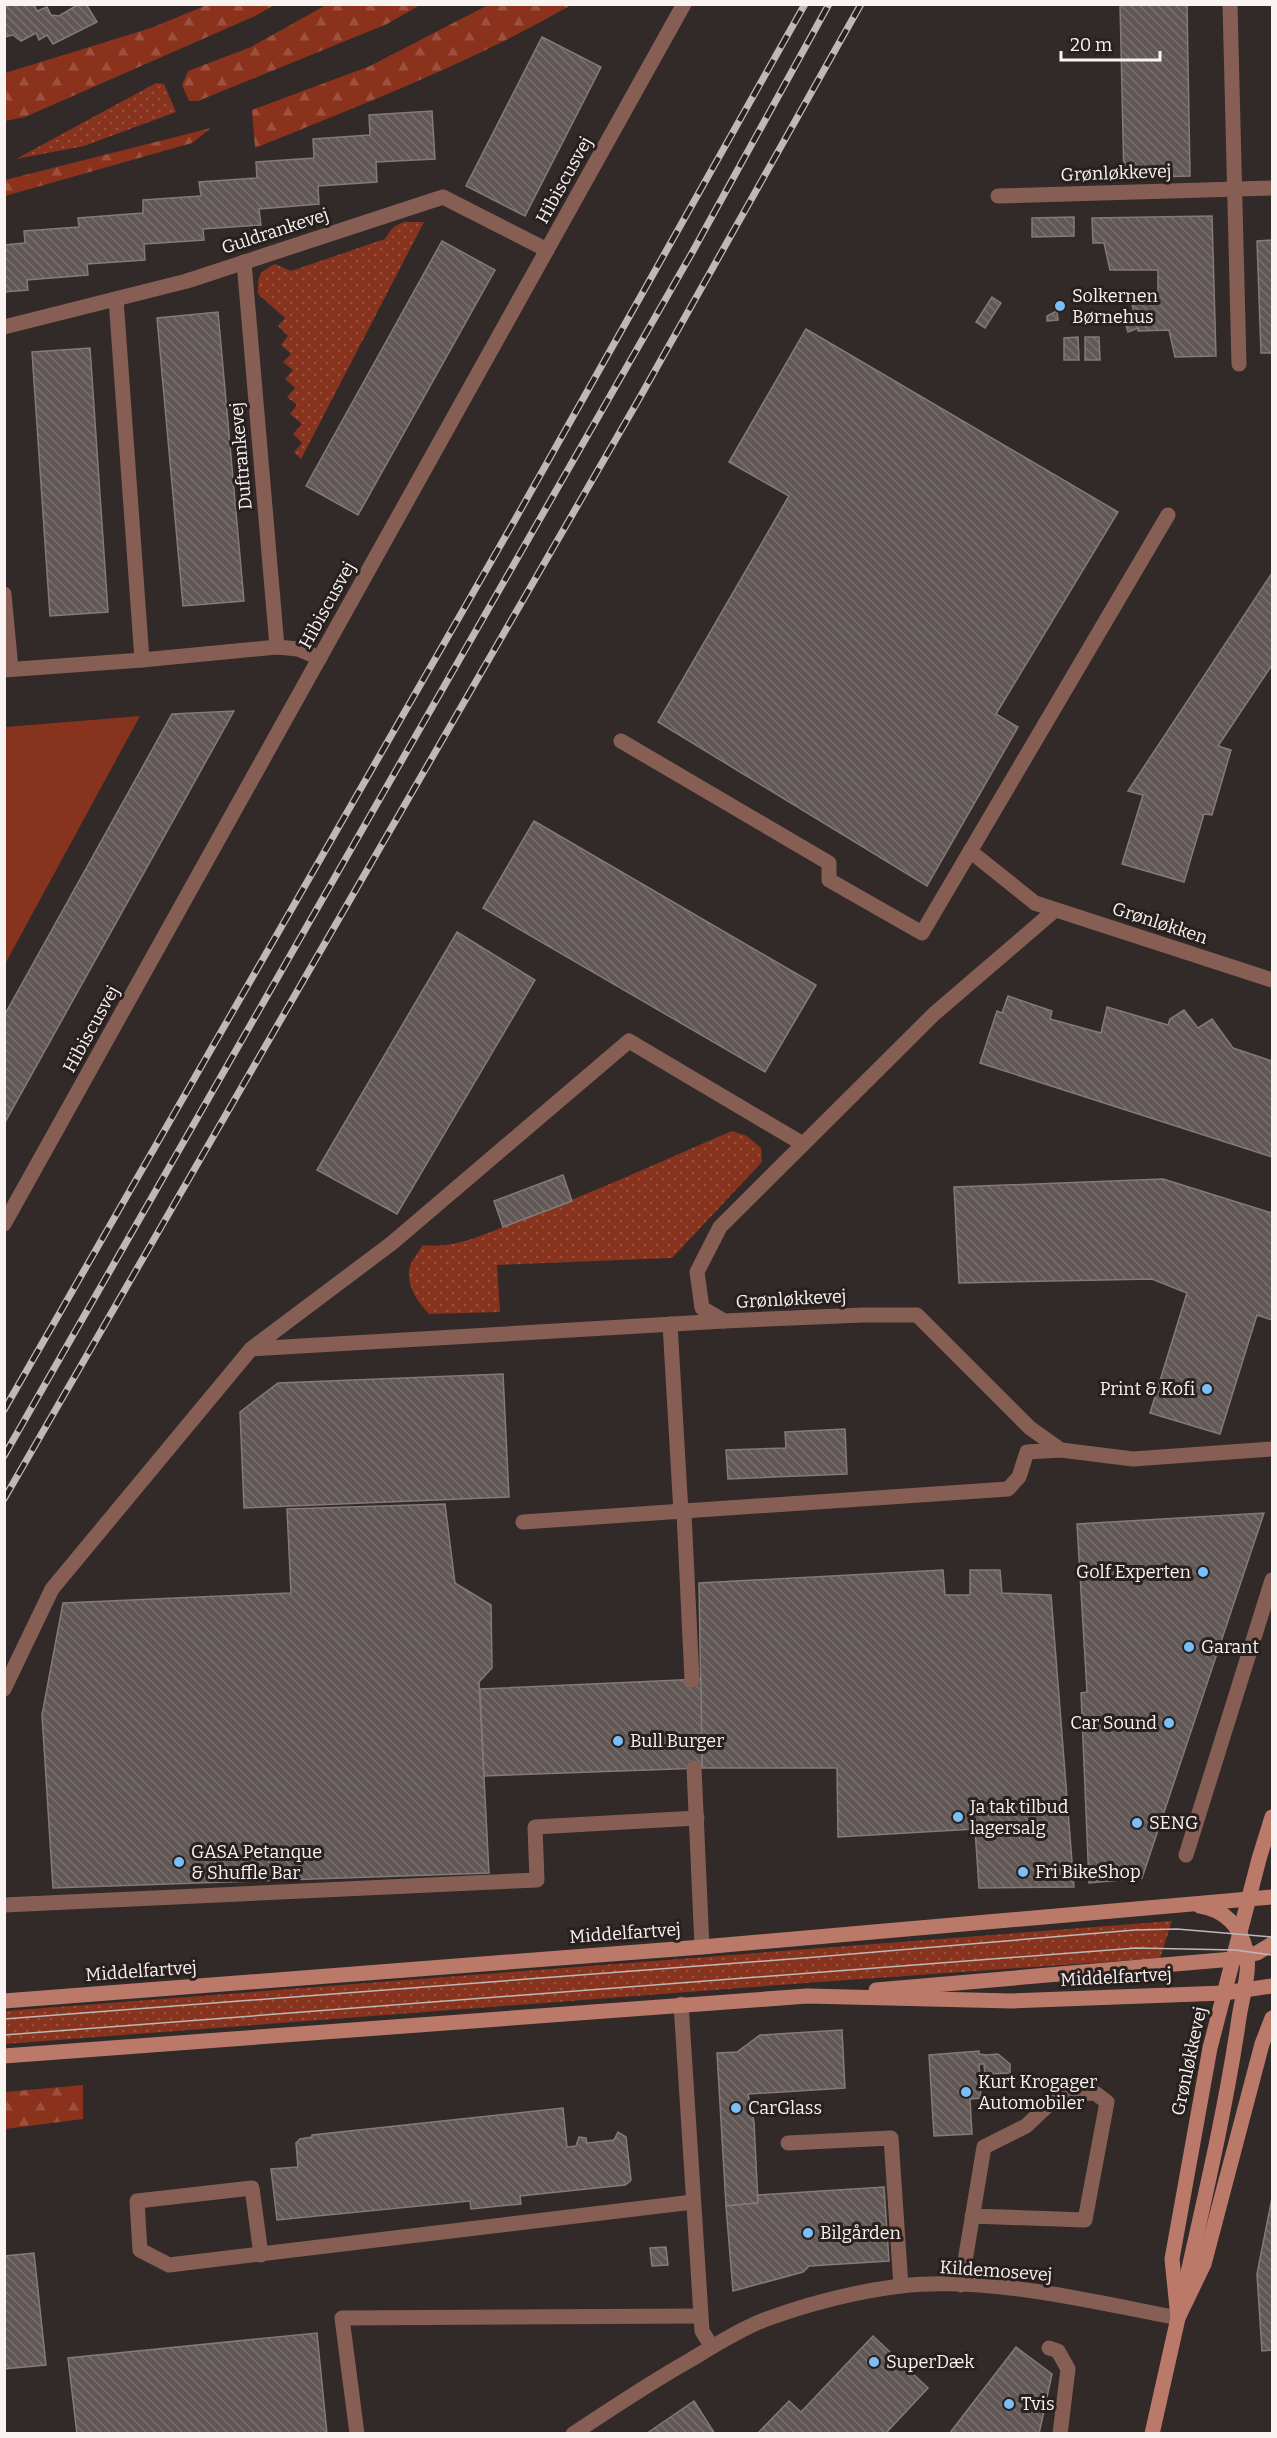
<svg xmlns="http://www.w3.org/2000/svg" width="1277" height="2438" viewBox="0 0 1277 2438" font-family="Bitter,serif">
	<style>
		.grass { fill: url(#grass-dots) }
		.forest { fill: url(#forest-firs) }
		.park { fill: #87331e }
		.building { fill: url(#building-back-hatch); stroke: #847a78; stroke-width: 1.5 }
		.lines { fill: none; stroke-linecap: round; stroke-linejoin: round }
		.lane { stroke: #875e54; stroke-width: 15 }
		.street { stroke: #875e54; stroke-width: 15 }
		.secondary { stroke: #bb7a69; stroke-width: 15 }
		.tram { stroke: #beb8b6; stroke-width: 1.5 }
		.rail-casing { stroke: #beb8b6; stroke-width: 7 }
		.rail { stroke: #28201e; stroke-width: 4.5; stroke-dasharray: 14; stroke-linecap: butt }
		.poi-dot { fill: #7abff8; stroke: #28201e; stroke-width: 2 }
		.labels { text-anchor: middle; stroke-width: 6; stroke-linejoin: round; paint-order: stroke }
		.street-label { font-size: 18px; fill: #f9f3f2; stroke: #28201e }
		.poi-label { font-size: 18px; fill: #f9f3f2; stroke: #28201e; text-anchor: start }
	</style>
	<defs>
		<pattern id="grass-dots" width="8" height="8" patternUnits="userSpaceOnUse" patternTransform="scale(1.5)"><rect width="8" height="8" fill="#87331e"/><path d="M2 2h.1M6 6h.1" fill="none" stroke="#99513f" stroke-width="1.8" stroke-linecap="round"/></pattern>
		<pattern id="forest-firs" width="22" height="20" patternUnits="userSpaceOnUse" patternTransform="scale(1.5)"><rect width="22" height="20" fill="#8b321c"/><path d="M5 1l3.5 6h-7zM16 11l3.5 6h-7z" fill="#9c503d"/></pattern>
		<pattern id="building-back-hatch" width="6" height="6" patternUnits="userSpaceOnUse" patternTransform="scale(1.5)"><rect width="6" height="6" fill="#615856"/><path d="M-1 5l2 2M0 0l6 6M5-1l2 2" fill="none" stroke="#78706f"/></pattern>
	</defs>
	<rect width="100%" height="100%" fill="#312a28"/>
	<!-- grass -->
	<g class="grass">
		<path d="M156 83 164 84 176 112 84 146 16 159Z"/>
		<path d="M405 222H424L301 459 294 452 302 443 293 434 302 424 290 414 297 405 287 397 295 388 285 379 293 370 283 362 291 354 281 345 288 336 278 326 285 318 258 294C258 274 258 273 275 264L291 271 385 239C391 229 394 225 405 222Z"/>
		<path d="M732 1131 747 1136 761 1148 762 1162 672 1258 497 1265 500 1312 429 1314C417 1302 405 1283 410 1266 413 1259 419 1251 423 1245 455 1250 490 1232 520 1220 592 1193 662 1161 732 1131Z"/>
		<path d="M1172 1921 1160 1958 806 1983 5 2044V2011Z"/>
	</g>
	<!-- forest -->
	<g class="forest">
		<path d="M207 5H274L255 16 25 117 5 121V73L151 28Z"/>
		<path d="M326 5H420L387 24 198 101H189L182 85 188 71 251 47Z"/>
		<path d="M488 5H571C471 63 363 104 255 148L252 110 370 66Z"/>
		<path d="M211 128 192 143 5 196V180Z"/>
		<path d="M83 2085V2119L5 2129V2092Z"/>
	</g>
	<!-- park -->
	<path class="park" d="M140 716 5 964V727Z"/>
	<!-- building -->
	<g class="building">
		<path d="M4 4H34L37 11 47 7 51 15 59 16 79 4H86L97 22 53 44 47 35 39 40 36 33 21 41 13 35 4 37Z"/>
		<path d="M1120 4H1187L1190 176 1124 178Z"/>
		<path d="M542 37 601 67 525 216 466 186Z"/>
		<path d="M432 111 435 159 376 162 377 182 318 186 319 204 259 209 261 225 203 229 204 240 144 244 145 260 87 264 88 275 27 280 28 290 4 292V245L25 243 24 231 79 227 78 218 143 213V200L201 196 199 182 257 178 256 162 314 158 313 139 370 135 369 115Z"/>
		<path d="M1212 216 1216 356 1175 357 1169 330 1138 331V328L1128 332 1123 315 1134 312 1131 301H1158V270H1110L1104 243H1093L1092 218Z"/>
		<path d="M1074 217V236L1032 237V218Z"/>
		<path d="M1272 240V353H1261L1257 241Z"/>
		<path d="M442 241 495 270 358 515 306 486Z"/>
		<path d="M992 297 1001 303 985 328 976 322Z"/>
		<path d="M1057 311 1058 320 1047 321V316Z"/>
		<path d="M218 312 244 601 183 606 157 318Z"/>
		<path d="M806 329 1118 512 996 714 1018 727 927 886 658 722 789 496 729 462Z"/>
		<path d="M1078 337 1079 360H1064V338Z"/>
		<path d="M1085 337H1099L1100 360H1085Z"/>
		<path d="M90 348 108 612 50 616 32 352Z"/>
		<path d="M1272 573V665L1218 746 1231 750 1212 815 1204 814 1184 882 1122 864 1143 795 1128 791Z"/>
		<path d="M234 711 4 1124V1016L172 714Z"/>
		<path d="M534 821 816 985 765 1072 483 908Z"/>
		<path d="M457 932 535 980 397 1214 317 1170Z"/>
		<path d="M1008 996 1052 1011 1050 1019 1101 1033 1107 1007 1168 1025 1170 1019 1184 1010 1198 1028 1212 1019 1233 1048 1272 1061V1157L980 1063 997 1011 1002 1013Z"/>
		<path d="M563 1175 572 1201 503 1227 494 1201Z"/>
		<path d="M1163 1179 1272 1213V1320L1257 1315 1220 1434 1150 1413 1187 1293 1152 1279 959 1283 954 1187Z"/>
		<path d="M503 1374 509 1497 244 1508 240 1412 278 1383Z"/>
		<path d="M845 1429 847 1474 728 1479 726 1450 786 1448 785 1432Z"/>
		<path d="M445 1504 455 1583 491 1605 492 1668 479 1682 489 1873 53 1888 42 1715 63 1603 291 1593 287 1509Z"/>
		<path d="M1264 1513 1142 1878 1089 1883 1081 1693 1087 1692 1077 1524Z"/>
		<path d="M943 1570 945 1595H970V1570H1000L1002 1593 1051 1595 1074 1887 979 1888 975 1829 838 1837 837 1768H702L699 1583Z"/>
		<path d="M701 1679 702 1768 484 1776 480 1689Z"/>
		<path d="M842 2030 845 2088 748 2094 754 2122 758 2203 726 2206 717 2053 737 2052 760 2035Z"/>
		<path d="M979 2051V2054L987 2055 998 2054 1010 2064V2073L985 2074 984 2064H979L981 2098 970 2099 972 2134 934 2136 929 2055Z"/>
		<path d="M563 2108 567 2147 576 2146 579 2137 586 2138 587 2143 614 2140 618 2132 626 2137 631 2180 628 2183 625 2185 520 2196 521 2204 471 2209 470 2201 277 2220 271 2169 298 2167 296 2143 300 2139 312 2137V2135Z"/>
		<path d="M884 2187 889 2261 809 2266 803 2272 733 2291 726 2206 758 2203V2195Z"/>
		<path d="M1272 2198V2350L1262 2351 1257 2274Z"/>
		<path d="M666 2247 668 2265 652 2266 650 2248Z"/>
		<path d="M34 2253 46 2365 4 2369V2256Z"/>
		<path d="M317 2333 327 2434H77L68 2358Z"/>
		<path d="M873 2336 928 2388 885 2434H757L789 2401 801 2412Z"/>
		<path d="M1016 2347 1052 2374 1039 2434H949Z"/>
		<path d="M694 2401 715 2434H646Z"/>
	</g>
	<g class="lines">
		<!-- lane -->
		<g class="lane">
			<path d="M621 741 829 863V880L922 933 1168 515"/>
			<path d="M970 851 1035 903"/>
			<path d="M1055 910 934 1014 720 1227 697 1272 702 1308 724 1321 863 1315H917L1030 1428 1061 1450 1133 1459 1272 1449"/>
			<path d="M670 1324 681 1513"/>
			<path d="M251 1349 724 1321"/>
			<path d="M684 1513 692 1680"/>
			<path d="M523 1522 1008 1489 1019 1477 1027 1452 1061 1450"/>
			<path d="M4 1689 52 1589 251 1349 392 1243 629 1041 803 1144"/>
			<path d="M694 1768 702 1947"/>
			<path d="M1186 1855 1272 1580"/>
			<path d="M4 1905 537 1880 535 1827 697 1818"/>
			<path d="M788 2143 891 2138 901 2286"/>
			<path d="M261 2255 252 2188 137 2201 140 2250 169 2265 693 2202"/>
			<path d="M961 2285 984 2147 1026 2126 1060 2094 1095 2093 1107 2102 1085 2220 972 2216"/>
			<path d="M1049 2348 1058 2351 1068 2369 1060 2434"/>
			<path d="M357 2434 342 2318 700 2316"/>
		</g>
		<!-- street -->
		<g class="street">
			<path d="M1230 4 1239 364"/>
			<path d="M998 196 1272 188"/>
			<path d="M244 262 277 647"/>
			<path d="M116 299 142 660"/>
			<path d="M4 327 187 281 443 197 547 250"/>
			<path d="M4 594 11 669"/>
			<path d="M4 670 142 660 277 647 298 649 320 658"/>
			<path d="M1035 903 1272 980"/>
			<path d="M4 1224 684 4"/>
			<path d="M681 2004 702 2331 712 2347"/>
			<path d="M573 2434C612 2408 651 2382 692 2359 715 2345 739 2330 764 2320 807 2304 854 2292 900 2286 990 2276 1090 2301 1178 2318"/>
		</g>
		<!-- secondary -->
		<g class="secondary">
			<path d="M876 1990 1233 1959 1257 1953 1272 1944"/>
			<path d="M4 2001 702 1947 1272 1897"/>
			<path d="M4 2056 807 1996 1012 2001 1224 1993 1272 1986"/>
			<path d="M1181 2304C1202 2209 1225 2114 1239 2018 1242 1997 1251 1970 1246 1950 1240 1926 1225 1910 1200 1906"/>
			<path d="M1178 2318 1172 2259 1210 2048 1259 1859 1272 1817"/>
			<path d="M1152 2434 1178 2318 1204 2264 1262 2044 1272 2018"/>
		</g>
		<!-- tram -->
		<g class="tram">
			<path d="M4 2019 804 1958 1135 1930 1177 1929 1272 1937"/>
			<path d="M4 2035 1136 1948 1235 1950 1272 1955"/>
		</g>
		<!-- rail casing -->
		<g class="rail-casing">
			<g id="rail">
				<path d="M4 1410 516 518 805 4"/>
				<path d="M4 1456 693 251 829 4"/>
				<path d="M4 1499 639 399 861 4"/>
			</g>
		</g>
		<!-- rail -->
		<use href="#rail" class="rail"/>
	</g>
	<!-- markers -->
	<g class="poi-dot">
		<circle cx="1060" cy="306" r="6"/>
		<circle cx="1207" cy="1389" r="6"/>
		<circle cx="1203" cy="1572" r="6"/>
		<circle cx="1189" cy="1647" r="6"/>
		<circle cx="1169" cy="1723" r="6"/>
		<circle cx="618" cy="1741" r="6"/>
		<circle cx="958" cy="1817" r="6"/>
		<circle cx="1137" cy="1823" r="6"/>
		<circle cx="179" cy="1862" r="6"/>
		<circle cx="1023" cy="1872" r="6"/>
		<circle cx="966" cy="2092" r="6"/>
		<circle cx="736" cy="2108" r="6"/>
		<circle cx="808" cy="2233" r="6"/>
		<circle cx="874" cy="2362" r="6"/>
		<circle cx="1009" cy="2404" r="6"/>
	</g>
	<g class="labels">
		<!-- street labels -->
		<g class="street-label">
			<text transform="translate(1116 173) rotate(-2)" y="6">Grønløkkevej</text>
			<text transform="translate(564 180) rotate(-61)" y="6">Hibiscusvej</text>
			<text transform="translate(275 231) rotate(-18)" y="6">Guldrankevej</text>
			<text transform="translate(241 456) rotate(-95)" y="6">Duftrankevej</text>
			<text transform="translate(327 605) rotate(-61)" y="6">Hibiscusvej</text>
			<text transform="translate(1160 923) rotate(18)" y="6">Grønløkken</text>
			<text transform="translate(91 1029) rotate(-61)" y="6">Hibiscusvej</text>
			<text transform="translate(791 1299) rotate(-3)" y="6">Grønløkkevej</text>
			<text transform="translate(625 1933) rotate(-4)" y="6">Middelfartvej</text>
			<text transform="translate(141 1971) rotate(-4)" y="6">Middelfartvej</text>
			<text transform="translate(1116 1977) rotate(-3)" y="6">Middelfartvej</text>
			<text transform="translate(1189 2061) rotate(-78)" y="6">Grønløkkevej</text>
			<text transform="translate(996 2271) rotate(4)" y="6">Kildemosevej</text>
		</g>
		<!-- poi labels -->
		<g class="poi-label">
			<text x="1072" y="302">Solkernen<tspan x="1072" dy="21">Børnehus</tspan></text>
			<text x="1195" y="1395" text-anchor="end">Print &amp; Kofi</text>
			<text x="1191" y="1578" text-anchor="end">Golf Experten</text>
			<text x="1201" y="1653">Garant</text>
			<text x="1157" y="1729" text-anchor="end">Car Sound</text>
			<text x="630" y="1747">Bull Burger</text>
			<text x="970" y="1813">Ja tak tilbud<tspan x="970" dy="21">lagersalg</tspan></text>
			<text x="1149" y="1829">SENG</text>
			<text x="191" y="1858">GASA Petanque<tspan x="191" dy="21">&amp; Shuffle Bar</tspan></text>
			<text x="1035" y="1878">Fri BikeShop</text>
			<text x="978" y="2088">Kurt Krogager<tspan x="978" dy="21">Automobiler</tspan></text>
			<text x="748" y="2114">CarGlass</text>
			<text x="820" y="2239">Bilgården</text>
			<text x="886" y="2368">SuperDæk</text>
			<text x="1021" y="2410">Tvis</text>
		</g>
	</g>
	<!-- border -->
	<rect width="1277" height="2438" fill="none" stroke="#f9f3f2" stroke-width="12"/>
	<!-- scale -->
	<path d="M1061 51v9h99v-9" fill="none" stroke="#f9f3f2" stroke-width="3"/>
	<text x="1070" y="51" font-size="18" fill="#f9f3f2" stroke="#28201e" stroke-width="4.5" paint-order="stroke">20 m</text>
</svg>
